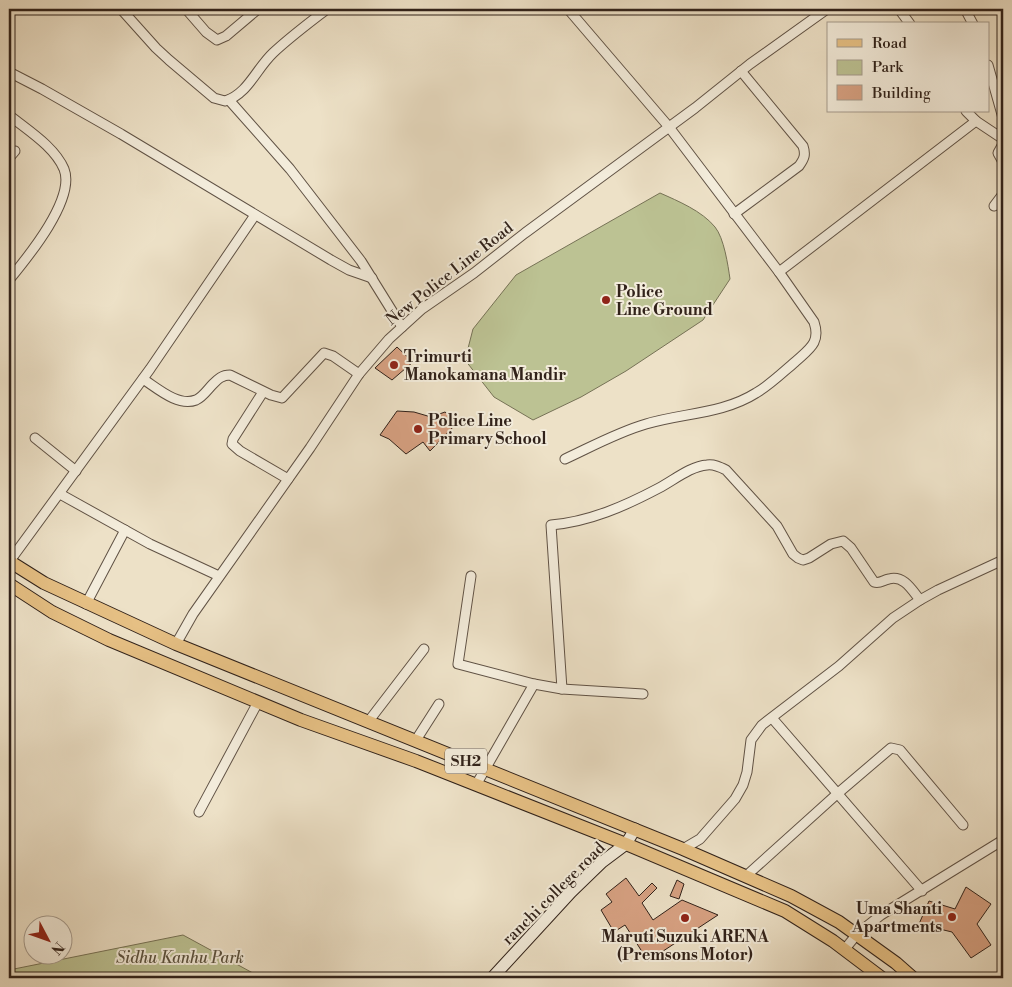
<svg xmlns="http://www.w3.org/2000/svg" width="1012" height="987" viewBox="0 0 1012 987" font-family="'Libre Bodoni',serif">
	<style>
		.green { fill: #bcc293; stroke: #767256 }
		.building { fill: #d7a182; stroke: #31221a }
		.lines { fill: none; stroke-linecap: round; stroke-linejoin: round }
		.street-casing { stroke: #605245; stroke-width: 11 }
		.secondary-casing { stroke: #31221a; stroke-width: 13 }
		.primary-casing { stroke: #31221a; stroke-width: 14 }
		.street { stroke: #f3ecdb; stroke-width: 9 }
		.secondary { stroke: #f3ecdb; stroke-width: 11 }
		.primary { stroke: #e6c084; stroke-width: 12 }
		.poi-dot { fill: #8f2418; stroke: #f3ecdb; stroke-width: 2 }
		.labels { text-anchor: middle; stroke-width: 4; stroke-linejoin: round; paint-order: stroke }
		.shield { fill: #f3ecdb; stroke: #6b5f54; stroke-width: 1 }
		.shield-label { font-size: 15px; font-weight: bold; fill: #31221a }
		.street-label { font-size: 16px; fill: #31221a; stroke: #f3ecdb }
		.poi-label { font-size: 16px; font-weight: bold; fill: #31221a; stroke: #f3ecdb; text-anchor: start }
		.park-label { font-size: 16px; font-style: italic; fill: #5b523e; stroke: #f3ecdb }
	</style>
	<rect width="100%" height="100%" fill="#ede1c7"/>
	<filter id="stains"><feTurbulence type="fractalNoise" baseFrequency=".004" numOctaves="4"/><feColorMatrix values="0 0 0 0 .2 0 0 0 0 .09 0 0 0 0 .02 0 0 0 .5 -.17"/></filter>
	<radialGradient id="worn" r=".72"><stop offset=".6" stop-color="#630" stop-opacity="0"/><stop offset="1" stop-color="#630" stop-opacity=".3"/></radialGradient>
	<!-- green -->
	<g class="green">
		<path d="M660 193C678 201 702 211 715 227 724 238 728 265 730 279L703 320 626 371 581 397 533 420 494 397 465 360 473 329 516 275Z"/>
		<path d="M183 935 262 978H9V970Z"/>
	</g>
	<!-- building -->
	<g class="building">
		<path d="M397 347 413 362 392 380 375 368Z"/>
		<path d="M397 411 414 412 431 417 445 412 458 422 430 451 423 442 406 454 389 439 380 435Z"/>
		<path d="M626 878 639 896 652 883 657 888 642 903 653 920 682 900 718 915 648 961 625 925 614 932 601 910 612 902 606 894Z"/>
		<path d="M677 880 684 884 679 899 670 896Z"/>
		<path d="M966 887 991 904 977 924 991 945 971 958 952 932 919 924 929 901 955 909Z"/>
	</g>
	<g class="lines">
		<!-- street casing -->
		<g class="street-casing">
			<g id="street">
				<path d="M121 9 156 48 169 60 214 98 225 101C248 94 256 69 273 53 290 37 309 23 327 9"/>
				<path d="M186 9 206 32 217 40 226 36 258 9"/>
				<path d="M899 9 910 24"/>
				<path d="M965 9 973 24"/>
				<path d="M988 65 1003 118"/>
				<path d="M9 72 42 89 121 134 331 260 349 270 372 278"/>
				<path d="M229 100 290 169 361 261 402 327"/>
				<path d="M966 111 976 121 1003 139"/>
				<path d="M9 115C27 130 54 146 64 169 76 199 27 258 9 280"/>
				<path d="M1003 144 998 153 1003 162"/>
				<path d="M9 158 15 151"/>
				<path d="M994 206 1003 194"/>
				<path d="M734 214 799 166C804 159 806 155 803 146L741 71"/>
				<path d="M779 272 976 121"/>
				<path d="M143 379C157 388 178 407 196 400 203 397 208 389 213 384 218 379 222 375 230 375L271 395 282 398 324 353 333 356 359 374"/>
				<path d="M263 392 233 439 232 444 240 451 288 479"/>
				<path d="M35 438 76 471"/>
				<path d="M565 459C591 447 618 432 646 424 682 413 723 414 756 393 770 385 782 373 795 362 809 349 821 343 814 322L779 272 669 127 568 9"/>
				<path d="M60 494 150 544 219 576"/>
				<path d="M9 562 150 369 255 215"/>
				<path d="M471 576 458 664 534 684 562 689 643 694"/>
				<path d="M86 604 125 530"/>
				<path d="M176 644 193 614 310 448 359 374 389 339 422 309 474 273 525 233 695 108 750 64 827 9"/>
				<path d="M562 689 551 525C589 522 625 506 659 488 674 480 691 466 707 465 714 464 720 467 726 470L777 526 793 554 798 558 803 560 809 558 831 544 843 541 851 548 874 582C880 584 883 580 889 579 904 575 912 590 920 600"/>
				<path d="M772 718 922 891"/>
				<path d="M368 722 424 649"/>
				<path d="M416 740 439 704"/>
				<path d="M476 785 534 684"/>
				<path d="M199 812 258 702"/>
				<path d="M683 849 700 839 735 799 743 785 747 772 751 740 762 725 839 666 893 618 920 600 938 590 1003 560"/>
				<path d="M746 876 837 794 891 748 900 750 963 825"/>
				<path d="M845 949 857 934 881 915 1003 840"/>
			</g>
		</g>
		<!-- secondary casing -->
		<g class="secondary-casing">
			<path id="secondary" d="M492 978 571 892 602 862 626 844 635 829"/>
		</g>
		<!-- primary casing -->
		<g class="primary-casing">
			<g id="primary">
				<path d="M9 561 44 583 176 644 683 849 791 896 839 922 896 963 913 978"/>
				<path d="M9 584 52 612 109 640 301 720 416 761 626 844 785 911 833 941 882 978"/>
			</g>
		</g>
		<!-- street -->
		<use href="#street" class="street"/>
		<!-- secondary -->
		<use href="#secondary" class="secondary"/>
		<!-- primary -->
		<use href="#primary" class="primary"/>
	</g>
	<!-- markers -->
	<g class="poi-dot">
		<circle cx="606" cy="300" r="5"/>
		<circle cx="394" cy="365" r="5"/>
		<circle cx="418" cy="429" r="5"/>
		<circle cx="952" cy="917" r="5"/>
		<circle cx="685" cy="918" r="5"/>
	</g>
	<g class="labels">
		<!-- shield labels -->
		<rect class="shield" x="445" y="748.5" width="42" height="25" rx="4"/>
		<g class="shield-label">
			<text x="466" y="766">SH2</text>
		</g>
		<!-- street labels -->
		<g class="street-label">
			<text transform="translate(449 273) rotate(-38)" y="6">New Police Line Road</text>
			<text transform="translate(553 893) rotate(-45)" y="6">ranchi college road</text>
		</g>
		<!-- poi labels -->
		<g class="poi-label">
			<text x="616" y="297">Police<tspan x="616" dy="18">Line Ground</tspan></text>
			<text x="404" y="362">Trimurti<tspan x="404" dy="18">Manokamana Mandir</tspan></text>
			<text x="428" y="426">Police Line<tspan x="428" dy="18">Primary School</tspan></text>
			<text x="942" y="914" text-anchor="end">Uma Shanti<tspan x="942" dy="18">Apartments</tspan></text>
			<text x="685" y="942" text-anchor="middle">Maruti Suzuki ARENA<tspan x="685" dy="18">(Premsons Motor)</tspan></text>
		</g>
		<!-- park labels -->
		<g class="park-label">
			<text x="180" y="963">Sidhu Kanhu Park</text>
		</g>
	</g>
	<!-- margin -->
	<rect width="1012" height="987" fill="none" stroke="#ede1c7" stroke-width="30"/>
	<rect x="10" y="10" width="992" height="967" fill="none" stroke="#31221a" stroke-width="2.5"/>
	<rect x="15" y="15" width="982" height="957" fill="none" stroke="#31221a"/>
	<!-- legend -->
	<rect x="827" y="22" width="162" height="90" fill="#f3ecdb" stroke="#a59b8e"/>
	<rect x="837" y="39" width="25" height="8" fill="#e6c084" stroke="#a59b8e"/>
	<text x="872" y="48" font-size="15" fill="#31221a">Road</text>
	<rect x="837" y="60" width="25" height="15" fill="#bcc293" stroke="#a59b8e"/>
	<text x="872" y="72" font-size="15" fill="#31221a">Park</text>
	<rect x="837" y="85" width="25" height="15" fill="#d7a182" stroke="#a59b8e"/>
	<text x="872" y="98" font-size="15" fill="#31221a">Building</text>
	<!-- north arrow -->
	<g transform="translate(48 940) rotate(131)"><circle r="24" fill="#f3ecdb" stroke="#a59b8e"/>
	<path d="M0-4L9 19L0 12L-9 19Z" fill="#8f2418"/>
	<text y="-8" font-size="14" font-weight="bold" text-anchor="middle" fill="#31221a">N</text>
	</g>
	<rect width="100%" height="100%" filter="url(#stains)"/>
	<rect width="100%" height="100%" fill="url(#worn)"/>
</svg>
